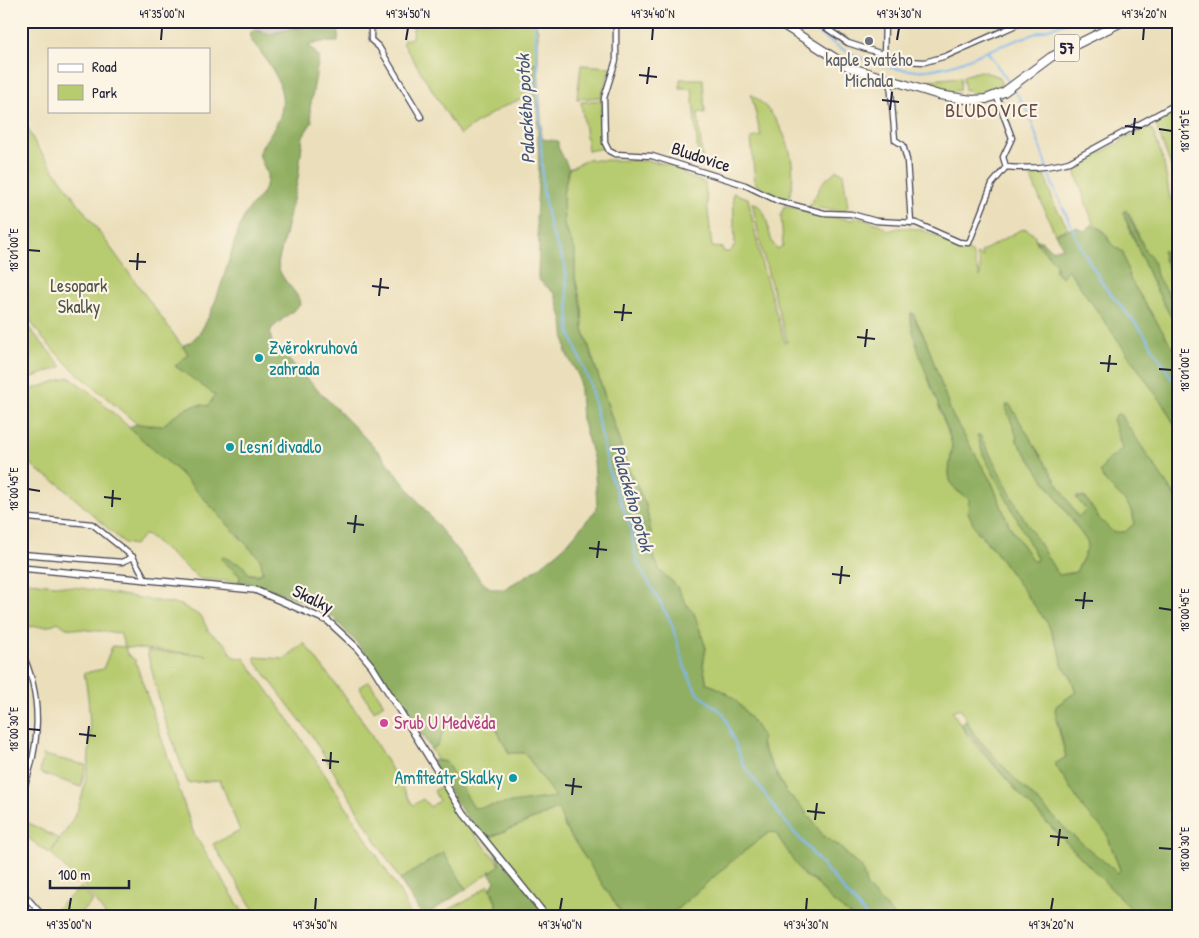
<svg xmlns="http://www.w3.org/2000/svg" width="1199" height="938" viewBox="0 0 1199 938" font-family="'Patrick Hand',sans-serif">
	<style>
		.industrial { fill: #d1bfbd }
		.green { fill: #b7cb6f; stroke: #6c7655 }
		.forest { fill: #91af62; stroke: #5a684e }
		.lines { fill: none; stroke-linecap: round; stroke-linejoin: round }
		.stream { stroke: #7fb8f0; stroke-width: 2 }
		.minor-casing { stroke: #403e4e; stroke-width: 7 }
		.tertiary-casing { stroke: #403e4e; stroke-width: 8 }
		.primary-casing { stroke: #403e4e; stroke-width: 10 }
		.minor { stroke: #fff; stroke-width: 4.5 }
		.tertiary { stroke: #fff; stroke-width: 5.5 }
		.primary { stroke: #fff; stroke-width: 8 }
		.ticks { fill: none; stroke: #22223b; stroke-width: 2 }
		.worship-dot { fill: #6b7280; stroke: #fcf5e5; stroke-width: 2 }
		.culture-dot { fill: #0f9aa8; stroke: #fcf5e5; stroke-width: 2 }
		.hotel-dot { fill: #d1479c; stroke: #fcf5e5; stroke-width: 2 }
		.labels { text-anchor: middle; stroke-width: 4.5; stroke-linejoin: round; paint-order: stroke }
		.shield { fill: #fcf5e5; stroke: #63616e; stroke-width: 1 }
		.shield-label { font-size: 16px; font-weight: bold; fill: #22223b }
		.worship-label { font-size: 18px; fill: #5b616d; stroke: #fcf5e5 }
		.street-label { font-size: 18px; fill: #22223b; stroke: #fcf5e5 }
		.park-label { font-size: 18px; fill: #4f554b; stroke: #fcf5e5 }
		.culture-label { font-size: 18px; fill: #0d838f; stroke: #fcf5e5; text-anchor: start }
		.hotel-label { font-size: 18px; fill: #b23c85; stroke: #fcf5e5; text-anchor: start }
		.water-label { font-size: 19px; font-style: italic; fill: #43567a; stroke: #fcf5e5 }
		.quarter-label { font-size: 20px; letter-spacing: 1px; fill: #674f4d; stroke: #fcf5e5 }
		.neatline { fill: none; stroke: #22223b; stroke-width: 2 }
		.ticks-label { font-size: 12px; text-anchor: middle; fill: #22223b }
	</style>
	<rect width="100%" height="100%" fill="#fcf5e5"/>
	<filter id="ink" filterUnits="userSpaceOnUse"><feTurbulence type="fractalNoise" baseFrequency=".02" numOctaves="2"/><feDisplacementMap in="SourceGraphic" scale="10" xChannelSelector="R" yChannelSelector="G"/><feConvolveMatrix kernelMatrix="1 2 1 2 8 2 1 2 1" color-interpolation-filters="sRGB"/></filter>
	<filter id="wash" filterUnits="userSpaceOnUse"><feTurbulence type="fractalNoise" baseFrequency=".0096" numOctaves="4" result="noise"/><feDisplacementMap in="SourceGraphic" scale="20" xChannelSelector="R" yChannelSelector="G"/><feGaussianBlur stdDeviation="1.12" result="paint"/><feColorMatrix in="noise" values="0 0 0 0 0 0 0 0 0 0 0 0 0 0 0 0 0 1.4 0 .05"/><feComposite in="paint" operator="in"/></filter>
	<g filter="url(#wash)">
		<rect width="100%" height="100%" fill="#ebdfbb"/>
		<!-- industrial -->
		<path class="industrial" d="M255 21H292L291 30 270 34 260 33 255 30Z"/>
		<!-- green -->
		<g class="green">
			<path d="M292 21H339V27L303 26 291 30Z"/>
			<path d="M414 21H535L538 31V63L523 64C534 72 539 85 534 98 515 95 475 124 460 135L403 43 404 40 412 38Z"/>
			<path d="M581 65 611 67 601 97 577 99Z"/>
			<path d="M980 71 998 76 1003 87 983 93 972 94 969 90H965L963 76Z"/>
			<path d="M961 77 960 90 954 91 953 93 932 88 927 83 929 80Z"/>
			<path d="M680 79H703L705 113 698 112 703 167H699L692 88H680Z"/>
			<path d="M751 94C783 117 801 161 789 199 776 200 762 192 755 182L751 138 761 136Z"/>
			<path d="M602 100 604 148 588 151 581 102Z"/>
			<path d="M1178 107V185L1155 123Z"/>
			<path d="M21 114 36 145 188 354 175 366 191 377 257 338 208 406C188 402 177 414 162 426L137 424 68 365 44 340 21 308Z"/>
			<path d="M1145 128 1152 129 1163 159 1170 198 1178 212V272L1165 252 1163 258 1178 283V310L1158 278 1152 259 1145 250 1129 213 1124 216 1153 284 1178 329V356L1130 279 1119 249 1112 246 1105 232 1093 223 1076 174 1077 166Z"/>
			<path d="M588 159C611 163 673 154 686 176L705 183 712 247 723 248 724 252H730L735 245 733 193 748 198 762 265 785 343 787 342 762 251 752 202C773 211 764 235 777 249L783 246 781 215 784 206 807 210V213L852 220 856 217 879 224 889 231C915 219 947 242 972 253L980 277V265L976 254 983 257 981 252 1020 230 1026 229 1034 234 1038 245 1056 264V272L1062 277 1067 268 1164 406 1178 431V501L1172 490 1113 419 1123 449 1116 454 1102 478C1115 491 1134 504 1134 524L1125 532 1113 533 1098 517 1085 497H1076L1086 510 1078 518 1010 405 1006 410 1016 429 1017 441 1088 543 1087 550 1076 572 1060 575C1051 570 987 455 984 442L977 435 1037 558 1036 561H1033L1009 525 992 483 952 415 926 340 913 313 910 314 922 359 952 444 949 474 957 491 970 500 968 512 979 535 995 551 1048 624 1061 655 1062 665 1070 675 1076 692 1056 706V720L1066 757 1055 764 1085 811 1106 832 1120 870 1118 874 1073 836 1009 773 974 734 960 708 952 711 968 736 1023 798 1139 917H895L867 887 862 872 856 864 839 846 824 837 802 807 786 792 761 744 762 737C747 714 735 692 707 684L703 665 706 648 694 613 688 607 676 585 660 571 648 544 651 534 646 505 627 465 583 328 582 309 575 277V250L564 226 563 194 569 169Z"/>
			<path d="M837 170 843 173 848 207 844 211 809 207 823 182Z"/>
			<path d="M1043 170 1054 204 1068 228 1055 234 1028 171Z"/>
			<path d="M21 318 62 367 21 381Z"/>
			<path d="M69 377 91 393 180 473 260 559 263 565 261 574H249L242 565 222 559 240 576 239 582 200 579 149 536 144 535 134 545 124 543 59 484 37 470 21 454V393Z"/>
			<path d="M21 581 81 588 181 605 202 617 208 631 226 644 233 657 244 658 285 714 354 819 399 891 412 917H258L213 844 240 831 220 780 188 783 163 715 147 651 207 655 125 647 127 654 135 660 194 834 246 917H107L82 883H79L51 853C59 841 67 829 74 817 93 779 93 715 84 673L103 669 112 646 125 647 120 633 66 628 58 622 49 626 21 627Z"/>
			<path d="M304 643 359 715 413 805 423 799 430 807 439 801 434 791 441 786 460 816 500 865 466 889 443 852 400 880 312 736 255 661V657L284 659Z"/>
			<path d="M369 681 384 704 374 711 359 687Z"/>
			<path d="M447 721H492L509 753H525L555 797 474 809 446 762 437 760 431 749 438 745Z"/>
			<path d="M43 755 86 765 81 787 40 773Z"/>
			<path d="M558 809 565 827 624 917H552L488 838Z"/>
			<path d="M21 819 59 839 50 854 21 833Z"/>
			<path d="M775 832 808 878 814 880 830 899 852 917H668L732 861 768 833Z"/>
			<path d="M489 885 501 917H433L466 901Z"/>
			<path d="M81 887 93 901 76 917H51L49 915Z"/>
		</g>
		<!-- forest -->
		<g class="forest">
			<path d="M303 26 339 27 338 42H322L309 45 319 57 310 109 312 122 303 136 298 179 278 264C280 282 300 291 300 305L272 328 270 333 272 343 379 452 484 584 492 589H504L536 570 564 547 595 511 597 504 594 461 582 419 579 377 566 353 563 321 555 294 539 280 538 276 539 244 536 220 539 168 537 104 534 98C539 84 534 72 522 64L538 63 542 139 558 141V147L569 169 563 194 564 226 575 250V277L582 309 583 329 627 465 646 505 651 534 648 545 660 571 676 585 688 607 694 613 706 648 703 665 707 684C735 692 747 713 763 737L761 745 786 792 802 807 824 837 839 846 853 861 861 866 867 887 895 917H852L830 899 814 880 803 875 775 832 768 833 732 861 668 917H624L565 827 558 809 488 838 552 917H501L491 888 495 881 489 873 500 865 494 851 464 814 431 760 446 762 474 808 555 797 525 753H509L492 721H447L438 745 431 749 374 662 333 617 294 598 256 584 239 582 240 576 221 559 223 557 242 565 249 574 258 575 263 572 260 559 180 473 128 427 137 424 162 426C177 414 188 402 208 406L215 395 175 366 188 354 183 345C214 339 230 243 244 217 250 204 263 198 267 182 269 171 261 164 259 154 262 143 271 134 277 123 293 92 270 63 250 39L251 32 255 30 270 34Z"/>
			<path d="M1126 210 1145 250 1152 258 1158 278 1178 310V329C1159 297 1144 266 1132 232 1129 225 1124 219 1124 211Z"/>
			<path d="M1092 225 1101 229 1112 245 1123 252 1130 279 1178 356V431L1164 406 1068 269 1062 277 1056 272V264L1035 239 1043 242 1051 250 1063 247 1055 234 1076 227 1084 231Z"/>
			<path d="M1162 251H1165L1178 272V283L1169 270Z"/>
			<path d="M911 312 926 340 952 415 992 483 1009 525 1033 561H1036L1037 558 983 454 977 435H980L1019 510 1057 573 1060 575 1076 572C1080 564 1087 552 1088 543L1017 441C1016 428 1006 414 1006 405H1010L1078 517 1086 510 1076 497H1085L1098 517 1113 532H1125L1134 524C1135 500 1108 492 1100 472L1107 461 1122 449 1113 419 1117 414H1120L1178 501V917H1139L1023 798 961 725 965 720 974 734 1009 773 1073 836 1118 873 1120 870 1106 832 1085 811 1055 764 1066 757 1055 710 1056 706 1076 692 1070 675 1062 665 1061 655 1048 624 995 551 975 528 968 512 969 500C964 494 957 492 952 485 944 472 955 454 951 440 943 413 907 334 911 312Z"/>
			<path d="M443 852 466 889 423 917 400 880Z"/>
		</g>
		<g class="lines">
			<!-- stream -->
			<g class="stream">
				<path d="M535 21 543 190 550 229 565 264 570 333 590 384 610 475 630 526 637 562 671 622 685 668 697 693 724 714 743 764 782 818 867 917"/>
				<path d="M804 21C841 54 893 80 944 67 960 64 974 56 990 50 1016 40 1043 31 1069 21"/>
				<path d="M987 51 1010 84"/>
				<path d="M1013 88 1028 111 1053 186 1081 247 1104 286 1143 332 1178 388"/>
			</g>
		</g>
	</g>
	<g filter="url(#ink)">
		<g class="lines">
			<!-- minor casing -->
			<g class="minor-casing">
				<g id="minor">
					<path d="M371 21V40L379 47 421 117"/>
					<path d="M616 21V60L604 98 605 143 609 151 615 154 652 156 745 185 778 201 824 213 851 214 876 221 916 223 959 242 969 243 992 184 1006 167"/>
					<path d="M816 21 848 43 904 61 925 62 946 56 1025 21"/>
					<path d="M884 58 885 21"/>
					<path d="M890 81 895 140 903 145 907 160 911 223"/>
					<path d="M996 95 1012 138 1003 157 1006 167"/>
					<path d="M1006 167C1028 169 1048 168 1069 162L1178 103"/>
					<path d="M21 509 29 518 92 524 133 557 146 580"/>
					<path d="M21 554 122 562 133 557"/>
					<path d="M21 651C44 697 40 749 21 795"/>
					<path d="M21 891 44 917"/>
				</g>
			</g>
			<!-- tertiary casing -->
			<g class="tertiary-casing">
				<path id="tertiary" d="M21 568 255 590 328 621 357 648 372 666 464 814 547 917"/>
			</g>
			<!-- primary casing -->
			<g class="primary-casing">
				<path id="primary" d="M777 21 849 67 939 95 972 100 986 99 1004 92 1051 57 1124 21"/>
			</g>
			<!-- minor -->
			<use href="#minor" class="minor"/>
			<!-- tertiary -->
			<use href="#tertiary" class="tertiary"/>
			<!-- primary -->
			<use href="#primary" class="primary"/>
		</g>
	</g>
	<!-- ticks -->
	<path class="ticks" d="M161 40 162 28M406 40 408 28M652 40 653 28M897 40 899 28M1143 40 1144 28M639 75 657 77M647 84 649 67M882 100 899 102M890 110 892 92M1125 126 1142 128M1159 129 1172 131M1133 135 1135 118M28 250 40 251M129 261 146 262M137 270 138 253M372 286 389 288M379 296 381 278M614 312 632 313M622 321 624 304M857 337 875 339M865 347 867 329M1100 363 1117 364M1159 369 1172 370M1108 372 1110 355M28 489 40 491M104 497 121 499M112 507 113 490M347 523 364 525M354 533 356 515M589 548 607 550M597 558 599 541M832 574 850 576M840 584 842 566M1075 600 1093 601M1159 608 1172 610M1083 609 1085 592M28 729 40 730M79 734 96 736M87 744 89 726M322 760 339 762M330 769 331 752M565 785 582 787M572 795 574 778M807 811 825 813M815 820 817 803M1050 836 1068 838M1058 846 1060 829M1159 848 1172 849M69 910 71 898M315 910 316 898M560 910 562 898M806 910 807 898M1051 910 1053 898"/>
	<!-- markers -->
	<circle class="worship-dot" cx="869" cy="41" r="5"/>
	<g class="culture-dot">
		<circle cx="259" cy="358" r="5"/>
		<circle cx="230" cy="447" r="5"/>
		<circle cx="513" cy="778" r="5"/>
	</g>
	<circle class="hotel-dot" cx="384" cy="723" r="5"/>
	<g class="labels">
		<!-- shield labels -->
		<rect class="shield" x="1054.5" y="34.5" width="25" height="27" rx="4"/>
		<g class="shield-label">
			<text x="1067" y="54">57</text>
		</g>
		<!-- worship labels -->
		<g class="worship-label">
			<text x="869" y="66">kaple svatého<tspan x="869" dy="21">Michala</tspan></text>
		</g>
		<!-- street labels -->
		<g class="street-label">
			<text transform="translate(701 157) rotate(18)" y="6">Bludovice</text>
			<text transform="translate(313 599) rotate(26)" y="6">Skalky</text>
		</g>
		<!-- park labels -->
		<g class="park-label">
			<text x="79" y="292">Lesopark<tspan x="79" dy="21">Skalky</tspan></text>
		</g>
		<!-- culture labels -->
		<g class="culture-label">
			<text x="269" y="354">Zvěrokruhová<tspan x="269" dy="21">zahrada</tspan></text>
			<text x="240" y="453">Lesní divadlo</text>
			<text x="503" y="784" text-anchor="end">Amfiteátr Skalky</text>
		</g>
		<!-- hotel labels -->
		<g class="hotel-label">
			<text x="394" y="729">Srub U Medvěda</text>
		</g>
		<!-- water labels -->
		<g class="water-label">
			<text transform="translate(525 109) rotate(-93)" y="7">Palackého potok</text>
			<text transform="translate(633 498) rotate(74)" y="7">Palackého potok</text>
		</g>
		<!-- quarter labels -->
		<g class="quarter-label">
			<text x="992" y="117">BLUDOVICE</text>
		</g>
	</g>
	<!-- margin -->
	<rect width="1199" height="938" fill="none" stroke="#fcf5e5" stroke-width="55"/>
	<!-- legend -->
	<rect x="48" y="48" width="162" height="65" fill="#fcf5e5" stroke="#a5a1a1"/>
	<rect x="58" y="64" width="25" height="8" fill="#ffffff" stroke="#a5a1a1"/>
	<text x="92" y="72" font-size="15" fill="#22223b">Road</text>
	<rect x="58" y="85" width="25" height="15" fill="#b7cb6f" stroke="#a5a1a1"/>
	<text x="92" y="98" font-size="15" fill="#22223b">Park</text>
	<!-- scale -->
	<path d="M50 880v8h79v-8" fill="none" stroke="#22223b" stroke-width="2.5"/>
	<text x="58" y="880" font-size="15" fill="#22223b" stroke="#fcf5e5" stroke-width="4" paint-order="stroke">100 m</text>
	<rect x="28" y="28" width="1144" height="882" class="neatline"/>
	<g class="ticks-label">
		<text x="162" y="18">49°35'00"N</text>
		<text x="408" y="18">49°34'50"N</text>
		<text x="653" y="18">49°34'40"N</text>
		<text x="899" y="18">49°34'30"N</text>
		<text x="1144" y="18">49°34'20"N</text>
		<text transform="translate(1185 131) rotate(-90)" y="4">18°01'15"E</text>
		<text transform="translate(14 250) rotate(-90)" y="4">18°01'00"E</text>
		<text transform="translate(1185 370) rotate(-90)" y="4">18°01'00"E</text>
		<text transform="translate(14 489) rotate(-90)" y="4">18°00'45"E</text>
		<text transform="translate(1185 610) rotate(-90)" y="4">18°00'45"E</text>
		<text transform="translate(14 729) rotate(-90)" y="4">18°00'30"E</text>
		<text transform="translate(1185 849) rotate(-90)" y="4">18°00'30"E</text>
		<text x="69" y="929">49°35'00"N</text>
		<text x="315" y="929">49°34'50"N</text>
		<text x="560" y="929">49°34'40"N</text>
		<text x="806" y="929">49°34'30"N</text>
		<text x="1051" y="929">49°34'20"N</text>
	</g>
</svg>
